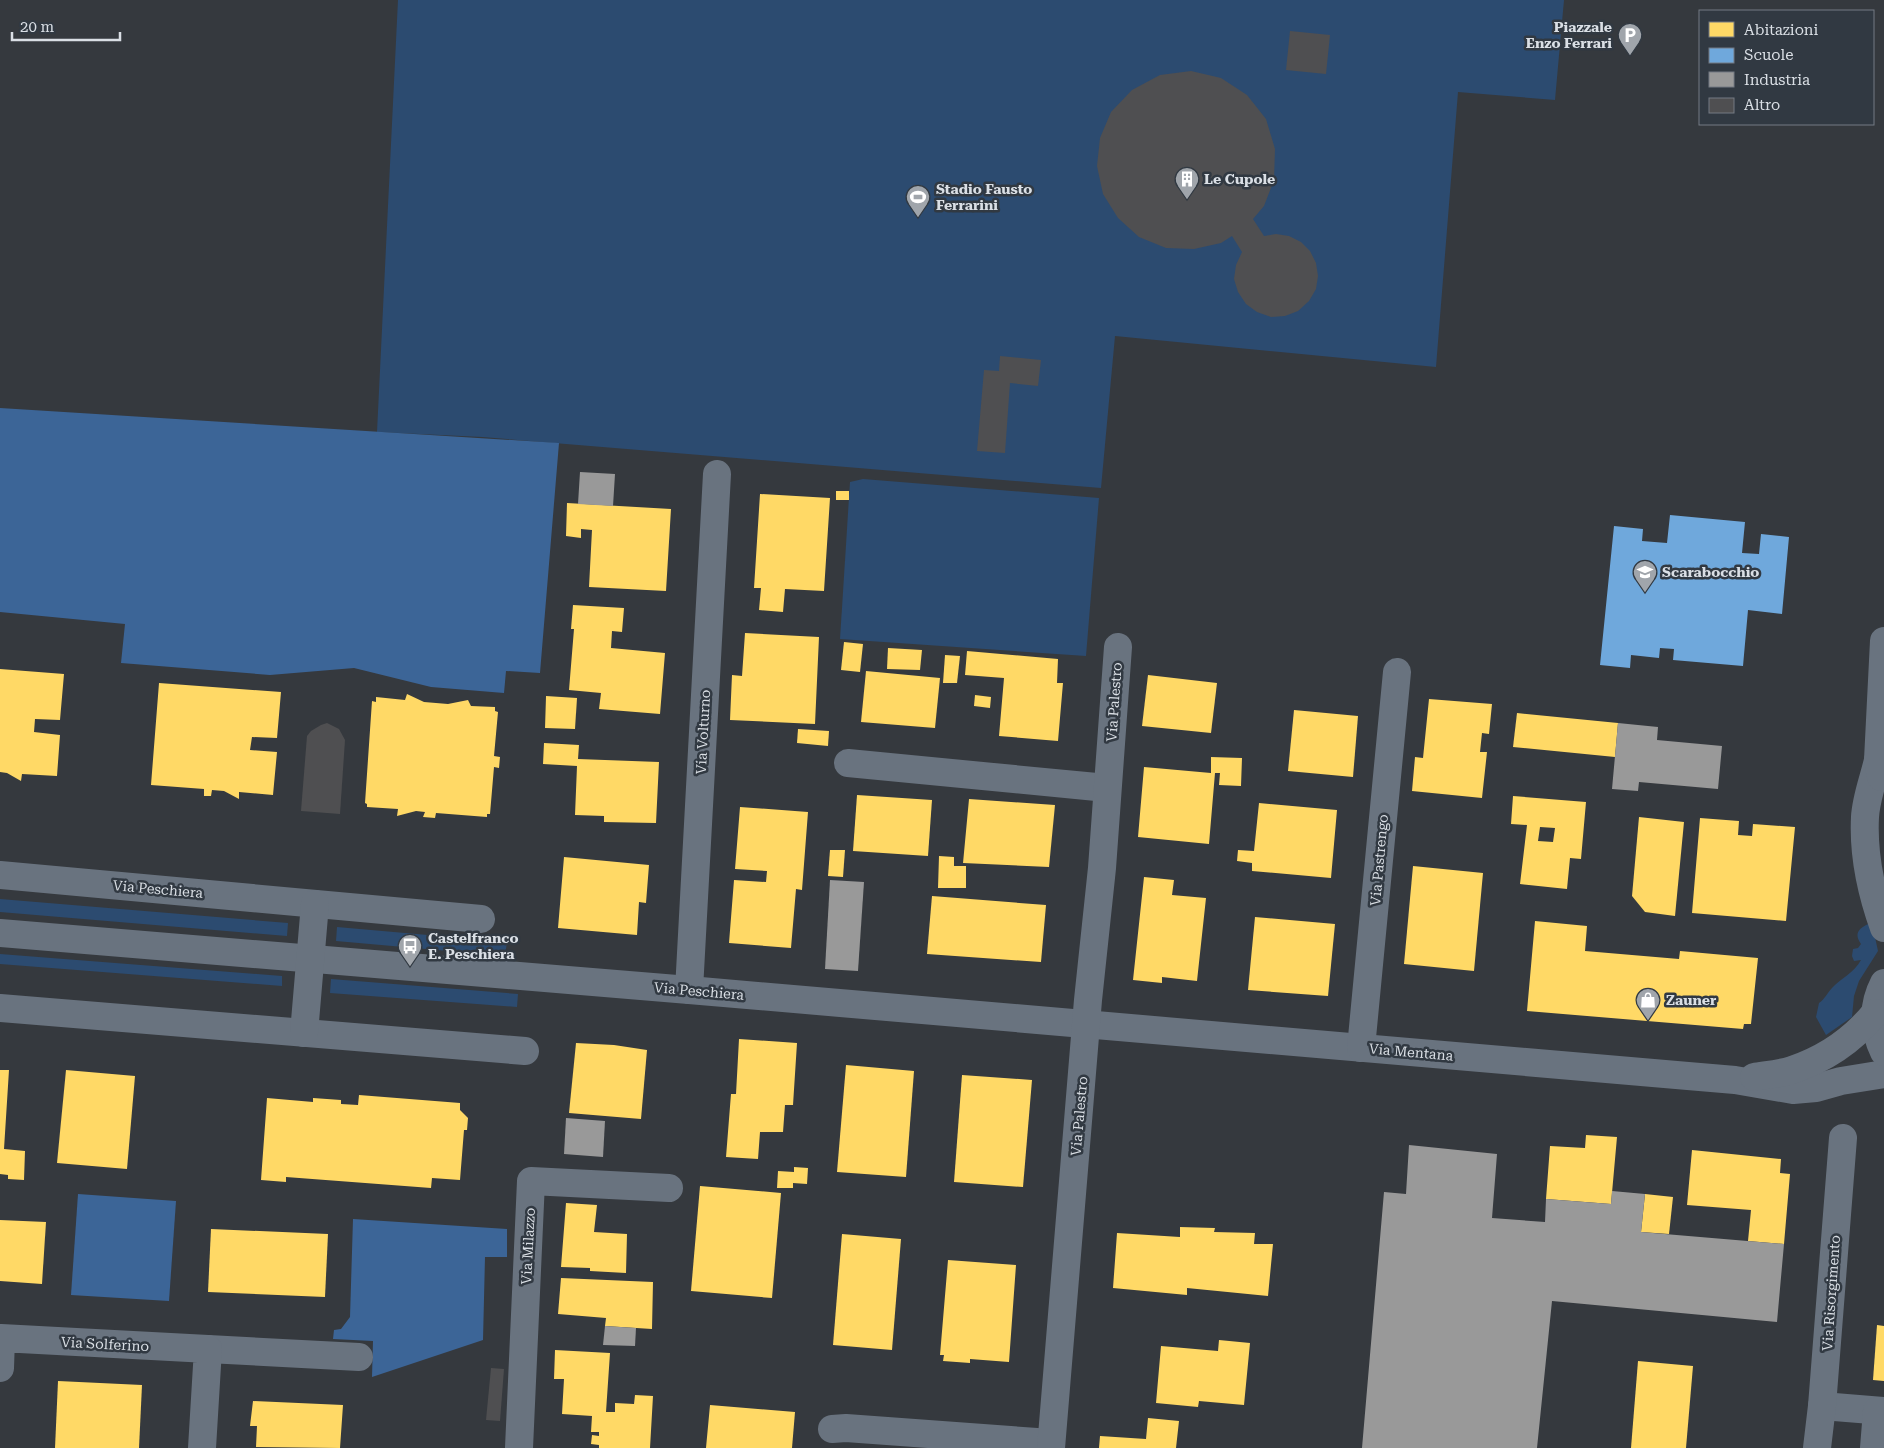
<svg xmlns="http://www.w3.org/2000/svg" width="1884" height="1448" viewBox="0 0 1884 1448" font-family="'Roboto Serif',serif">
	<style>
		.green { fill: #2c4b70 }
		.forest { fill: #3c6597 }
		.homes { fill: #ffd966; fill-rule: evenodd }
		.schools { fill: #6fa8dc }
		.industry { fill: #999 }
		.building { fill: #4f4f51 }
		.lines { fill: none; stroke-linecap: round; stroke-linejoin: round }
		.minor { stroke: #69737f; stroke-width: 28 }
		.labels { text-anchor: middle; stroke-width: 5; stroke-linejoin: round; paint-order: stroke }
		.poi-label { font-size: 14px; font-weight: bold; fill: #dadfe5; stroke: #313942; text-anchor: start }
		.street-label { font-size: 14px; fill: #dadfe5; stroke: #313942 }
	</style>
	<rect width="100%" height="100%" fill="#35393e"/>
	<!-- green -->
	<g class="green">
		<path d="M398 0H1564L1555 100 1458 92 1436 367 1115 336 1101 488 482 437 377 432Z"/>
		<path d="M863 479 1099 498 1086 656 840 639 850 482Z"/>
		<path d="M0 899 288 923 287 936 0 912Z"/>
		<path d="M1868 924 1873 928 1878 951 1859 981 1854 996 1852 1017 1826 1035 1816 1017 1819 1003C1825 999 1827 993 1832 988 1841 978 1854 973 1861 960L1854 961 1852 956 1853 949 1858 948 1861 944C1854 934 1858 929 1868 924Z"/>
		<path d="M337 927 507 942 505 956 336 941Z"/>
		<path d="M0 954 282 976V986L0 964Z"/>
		<path d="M331 979 518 994 517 1007 330 993Z"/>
	</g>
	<!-- forest -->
	<g class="forest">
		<path d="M0 408 559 443 540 673 506 671 504 693 431 687 354 668 270 675 121 663 125 624 0 612Z"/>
		<path d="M78 1194 176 1201 169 1301 71 1295Z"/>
		<path d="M353 1219 507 1229V1257H485L483 1340 372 1377 373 1341 333 1339 334 1330 341 1329 350 1317Z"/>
	</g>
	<!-- homes -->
	<g class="homes">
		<rect x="836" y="491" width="13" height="9"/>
		<path d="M760 494 830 498 824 591 785 589 783 612 759 610 761 588H754Z"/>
		<path d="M567 503 671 509 666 591 589 587 592 530 581 529V538L566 536Z"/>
		<path d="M573 605 624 608 622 632 612 631 611 648 665 653 660 714 599 709 601 693 569 690 574 629H571Z"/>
		<path d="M745 633 819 637 815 724 730 720 732 675 742 676Z"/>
		<path d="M844 642 863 644 860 672 841 670Z"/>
		<path d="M888 648 922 650 920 670 887 669Z"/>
		<path d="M967 651 1058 659 1057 683H1063L1058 741 999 736 1004 678 965 675Z"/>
		<path d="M945 655 960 656 957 683H943Z"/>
		<path d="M0 669 64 674 60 720 35 719 34 732 60 735 57 776 22 774 21 781 7 773 0 772Z"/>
		<path d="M866 671 940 678 935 728 861 722Z"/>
		<path d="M1148 675 1217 683 1211 733 1142 726Z"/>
		<path d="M159 683 281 692 277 738 252 737 250 750 277 752 273 795 239 792V799L224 791 212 790 211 796H204V789L151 785Z"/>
		<path d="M407 694 424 702 448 704 468 700 471 706 495 707V711L498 712 494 756 500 757 499 768 494 767 490 814H487V817L436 813 435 818 423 817 425 812 416 811 397 816 398 809 367 807V804L365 803 372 701 376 702V697L405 700Z"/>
		<path d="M975 695 991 697 990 708 974 706Z"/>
		<path d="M546 696 577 698 575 729 545 728Z"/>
		<path d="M1429 699 1492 704 1489 734 1482 733 1480 752H1487L1482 798 1412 791 1415 757 1423 758Z"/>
		<path d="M1294 710 1358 716 1353 777 1288 771Z"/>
		<path d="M1517 713 1618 723 1615 757 1513 747Z"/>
		<path d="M798 729 829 731 828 746 797 743Z"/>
		<path d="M544 743 579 745 578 759 659 762 656 823 604 822V816L575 815 577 766 543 764Z"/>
		<path d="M1211 757 1242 758 1241 786 1219 785 1220 773H1215L1209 844 1138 837 1144 767 1211 773Z"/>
		<path d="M857 795 932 800 928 856 853 851Z"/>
		<path d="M1513 796 1586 802 1581 859 1570 858 1567 889 1520 884 1527 825 1511 824ZM1540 827 1555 828 1553 842 1538 841Z"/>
		<path d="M969 799 1055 805 1049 867 963 863Z"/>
		<path d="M1259 803 1337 810 1331 878 1252 871V863L1237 861 1238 850 1254 851Z"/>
		<path d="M740 807 808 812 802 890 796 889 791 948 729 943 734 880 766 882 767 871 735 869Z"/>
		<path d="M1639 817 1684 822 1675 916 1645 912 1632 896Z"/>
		<path d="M1700 818 1739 821 1738 835 1752 836 1753 824 1795 827 1786 921 1692 913Z"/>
		<path d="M830 850H845L843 877 828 876Z"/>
		<path d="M939 856 954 857V866H966V888H938Z"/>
		<path d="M564 857 649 865 646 903 639 902 637 935 558 928Z"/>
		<path d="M1413 866 1483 873 1474 971 1404 964Z"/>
		<path d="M1144 877 1174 880 1172 895 1206 898 1197 981 1162 977V983L1133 980Z"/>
		<path d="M932 896 1046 905 1041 962 927 954Z"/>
		<path d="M1255 917 1335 924 1328 996 1248 990Z"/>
		<path d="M1535 921 1587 926 1585 951 1679 959 1680 951 1758 958 1751 1024H1744L1743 1029 1527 1011Z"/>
		<path d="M739 1039 797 1043 793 1105H785L783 1132H760L758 1159 726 1157 731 1094H736Z"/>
		<path d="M576 1043 614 1045 647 1050 641 1119 569 1113Z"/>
		<path d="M846 1065 914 1071 906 1177 837 1172Z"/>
		<path d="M0 1070H9L4 1149 25 1151 24 1180 8 1179V1175L0 1174Z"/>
		<path d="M66 1070 135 1076 127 1169 57 1163Z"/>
		<path d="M962 1075 1032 1080 1023 1187 954 1182Z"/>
		<path d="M359 1095 460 1103V1110L468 1118 467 1130H464L460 1180 432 1178 431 1188 286 1177V1182L261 1180 267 1098 313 1102V1098L341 1100V1104L358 1105Z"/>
		<path d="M1586 1135 1617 1137 1611 1204 1546 1199 1550 1146 1585 1148Z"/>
		<path d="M1692 1150 1781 1159 1780 1173 1790 1174 1784 1244 1748 1241 1751 1210 1687 1205Z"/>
		<path d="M794 1167 808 1168 807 1184 793 1183V1188H777L778 1171 794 1172Z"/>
		<path d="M700 1186 781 1193 772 1298 691 1291Z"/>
		<path d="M1645 1194 1673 1197 1669 1234 1641 1232Z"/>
		<path d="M566 1203 597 1205 594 1232 627 1234 626 1273 590 1271V1268L561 1267Z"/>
		<path d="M0 1220 46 1222 42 1284 0 1281Z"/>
		<path d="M1180 1227 1215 1228 1214 1232 1255 1233 1254 1244H1273L1268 1296 1187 1288V1295L1113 1288 1117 1233 1180 1237Z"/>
		<path d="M211 1229 328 1234 325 1297 208 1292Z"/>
		<path d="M842 1234 901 1239 892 1350 833 1345Z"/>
		<path d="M948 1260 1016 1265 1009 1362 970 1359V1363L943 1361 944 1355H940Z"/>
		<path d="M561 1278 653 1282 652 1329 605 1326 606 1318 558 1314Z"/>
		<path d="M1877 1325 1884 1326V1381L1873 1380Z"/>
		<path d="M1219 1340 1250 1343 1244 1405 1199 1401 1198 1407 1156 1403 1161 1346 1218 1351Z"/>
		<path d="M555 1350 610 1353 606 1412H615V1403L634 1404 635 1395 653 1396 650 1448H599V1445L591 1444 592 1435 599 1436V1432H591L592 1416 562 1414 564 1379H554Z"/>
		<path d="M1638 1361 1693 1366 1686 1448H1631Z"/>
		<path d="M58 1381 142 1385 139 1448H55Z"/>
		<path d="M253 1401 343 1405 340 1448 256 1447 257 1426H250Z"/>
		<path d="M710 1405 795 1412 792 1448H706Z"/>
		<path d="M1148 1418 1179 1421 1176 1448H1099L1100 1436 1146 1439Z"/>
	</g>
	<!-- schools -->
	<path class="schools" d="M1670 515 1745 522 1742 553 1759 554 1761 534 1789 537 1782 614 1748 610 1743 666 1673 660 1674 649 1660 648 1659 658 1631 655 1630 668 1600 665 1614 526 1643 529 1642 541 1667 543Z"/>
	<!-- industry -->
	<g class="industry">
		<path d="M580 472 615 474 613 506 578 504Z"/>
		<path d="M1618 723 1658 727 1657 740 1722 746 1718 789 1639 782 1638 791 1612 789Z"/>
		<path d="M830 880 864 882 858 971 825 969Z"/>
		<path d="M566 1118 605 1121 603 1157 564 1154Z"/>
		<path d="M1409 1145 1497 1154 1492 1218 1545 1222 1546 1199 1611 1204 1612 1191 1645 1194 1641 1232 1784 1244 1777 1322 1552 1301 1537 1448H1362L1384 1192 1406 1194Z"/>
		<path d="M605 1326 636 1328 635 1346 603 1345Z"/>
	</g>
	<!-- building -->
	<g class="building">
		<path d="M1290 31 1330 35 1326 74 1286 70Z"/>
		<path d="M1191 71 1221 78 1247 95 1266 119 1275 149 1274 180 1264 206 1253 219 1264 236 1276 234 1289 236 1301 242 1310 251 1316 263 1318 276 1316 289 1309 301 1298 311 1285 316 1271 317 1257 312 1246 304 1238 292 1234 279 1236 265 1242 252 1232 236 1221 243 1194 249 1166 248 1139 237 1118 218 1103 194 1097 166 1100 138 1111 112 1132 90 1160 75Z"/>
		<path d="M1000 356 1041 360 1038 386 1010 383 1005 453 977 451 984 370 999 371Z"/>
		<path d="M327 723 339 729 345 740 340 814 301 811 307 736 311 731 321 725Z"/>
		<path d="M491 1368 504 1369 500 1421 486 1420Z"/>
	</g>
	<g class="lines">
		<!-- minor -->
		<g class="minor">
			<path d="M1878 760C1874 778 1866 798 1865 817 1863 855 1871 892 1884 928"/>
			<path d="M848 763 1107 788"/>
			<path d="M1881 777 1878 760 1884 641"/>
			<path d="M0 875 481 919"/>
			<path d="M0 933 689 990 1688 1076 1735 1080 1793 1090 1816 1088 1841 1081 1884 1074"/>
			<path d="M1884 983C1872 1006 1873 1029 1884 1052"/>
			<path d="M689 990 717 474"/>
			<path d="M0 1008 525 1051"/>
			<path d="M304 1033 315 904"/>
			<path d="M1361 1048 1397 672"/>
			<path d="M1754 1077C1766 1075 1780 1074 1792 1070 1825 1059 1853 1040 1875 1013"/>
			<path d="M208 1349 359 1357"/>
			<path d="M0 1368 1 1338 208 1349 202 1448"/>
			<path d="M1822 1406 1884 1411"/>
			<path d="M832 1429 846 1428 1051 1443"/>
			<path d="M519 1448 531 1181 669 1188"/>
			<path d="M1051 1448 1088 1000 1102 868 1118 647"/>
			<path d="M1817 1448 1822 1406 1843 1138"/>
			<path d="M1874 1448 1877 1411"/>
		</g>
	</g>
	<!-- icons -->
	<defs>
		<g id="parking-pin" transform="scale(1.25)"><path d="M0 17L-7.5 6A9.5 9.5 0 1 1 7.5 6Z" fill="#a0a5ab" stroke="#313942"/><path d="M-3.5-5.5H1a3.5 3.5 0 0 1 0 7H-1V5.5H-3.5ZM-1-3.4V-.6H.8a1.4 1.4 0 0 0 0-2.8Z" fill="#fff"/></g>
		<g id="building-pin" transform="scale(1.25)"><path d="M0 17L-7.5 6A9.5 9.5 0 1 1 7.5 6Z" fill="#a0a5ab" stroke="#313942"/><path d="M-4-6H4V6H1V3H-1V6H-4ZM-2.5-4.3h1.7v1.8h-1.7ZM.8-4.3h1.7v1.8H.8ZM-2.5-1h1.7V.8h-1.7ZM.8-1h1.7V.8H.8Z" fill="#fff"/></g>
		<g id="stadium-pin" transform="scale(1.25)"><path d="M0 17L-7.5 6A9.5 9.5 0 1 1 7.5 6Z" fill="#a0a5ab" stroke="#313942"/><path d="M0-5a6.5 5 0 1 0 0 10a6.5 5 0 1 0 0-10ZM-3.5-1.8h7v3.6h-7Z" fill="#fff"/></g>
		<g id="school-pin" transform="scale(1.25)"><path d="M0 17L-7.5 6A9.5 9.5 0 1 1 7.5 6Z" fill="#a0a5ab" stroke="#313942"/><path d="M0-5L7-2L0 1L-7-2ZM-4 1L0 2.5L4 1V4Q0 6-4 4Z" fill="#fff"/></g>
		<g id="bus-pin" transform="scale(1.25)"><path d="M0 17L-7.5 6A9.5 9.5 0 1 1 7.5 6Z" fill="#a0a5ab" stroke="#313942"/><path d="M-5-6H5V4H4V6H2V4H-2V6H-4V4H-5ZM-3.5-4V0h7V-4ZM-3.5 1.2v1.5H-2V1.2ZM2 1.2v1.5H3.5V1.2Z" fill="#fff"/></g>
		<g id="shop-pin" transform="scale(1.25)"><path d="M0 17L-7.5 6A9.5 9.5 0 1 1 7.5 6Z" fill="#a0a5ab" stroke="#313942"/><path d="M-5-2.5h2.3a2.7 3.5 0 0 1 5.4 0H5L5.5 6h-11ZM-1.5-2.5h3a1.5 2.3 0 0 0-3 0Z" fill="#fff"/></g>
	</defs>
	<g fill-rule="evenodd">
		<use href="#parking-pin" x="1630" y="35"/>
		<use href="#building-pin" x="1187" y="179"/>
		<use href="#stadium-pin" x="918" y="197"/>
		<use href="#school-pin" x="1645" y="572"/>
		<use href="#bus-pin" x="410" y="946"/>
		<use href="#shop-pin" x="1648" y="1000"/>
	</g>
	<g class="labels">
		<!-- poi labels -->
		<g class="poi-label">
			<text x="1612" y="32" text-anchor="end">Piazzale<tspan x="1612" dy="16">Enzo Ferrari</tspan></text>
			<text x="1204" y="184">Le Cupole</text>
			<text x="936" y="194">Stadio Fausto<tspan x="936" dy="16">Ferrarini</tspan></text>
			<text x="1662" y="577">Scarabocchio</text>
			<text x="428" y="943">Castelfranco<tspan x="428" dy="16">E. Peschiera</tspan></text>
			<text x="1666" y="1005">Zauner</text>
		</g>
		<!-- street labels -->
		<g class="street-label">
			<text transform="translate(1114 702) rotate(-86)" y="5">Via Palestro</text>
			<text transform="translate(703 732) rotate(-87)" y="5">Via Volturno</text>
			<text transform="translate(1379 860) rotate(-85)" y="5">Via Pastrengo</text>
			<text transform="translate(158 889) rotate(5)" y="5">Via Peschiera</text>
			<text transform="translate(699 991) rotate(5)" y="5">Via Peschiera</text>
			<text transform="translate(1411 1052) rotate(5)" y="5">Via Mentana</text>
			<text transform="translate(1079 1116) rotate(-85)" y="5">Via Palestro</text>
			<text transform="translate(528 1246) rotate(-87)" y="5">Via Milazzo</text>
			<text transform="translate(1831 1293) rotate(-86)" y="5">Via Risorgimento</text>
			<text transform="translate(105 1344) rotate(3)" y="5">Via Solferino</text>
		</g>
	</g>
	<!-- legend -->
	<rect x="1699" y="10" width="175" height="115" fill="#313942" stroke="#757b83"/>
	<rect x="1709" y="22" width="25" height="15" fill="#ffd966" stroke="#757b83"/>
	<text x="1744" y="35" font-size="15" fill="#dadfe5">Abitazioni</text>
	<rect x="1709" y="48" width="25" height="15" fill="#6fa8dc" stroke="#757b83"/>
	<text x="1744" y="60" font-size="15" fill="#dadfe5">Scuole</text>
	<rect x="1709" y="72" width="25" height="15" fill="#999999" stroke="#757b83"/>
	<text x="1744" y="85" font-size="15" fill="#dadfe5">Industria</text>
	<rect x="1709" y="98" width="25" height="15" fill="#4f4f51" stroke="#757b83"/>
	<text x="1744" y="110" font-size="15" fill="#dadfe5">Altro</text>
	<!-- scale -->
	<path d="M12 32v8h108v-8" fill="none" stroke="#dadfe5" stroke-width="2.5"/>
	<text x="20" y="32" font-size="15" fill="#dadfe5" stroke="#313942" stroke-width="4" paint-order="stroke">20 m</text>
</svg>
